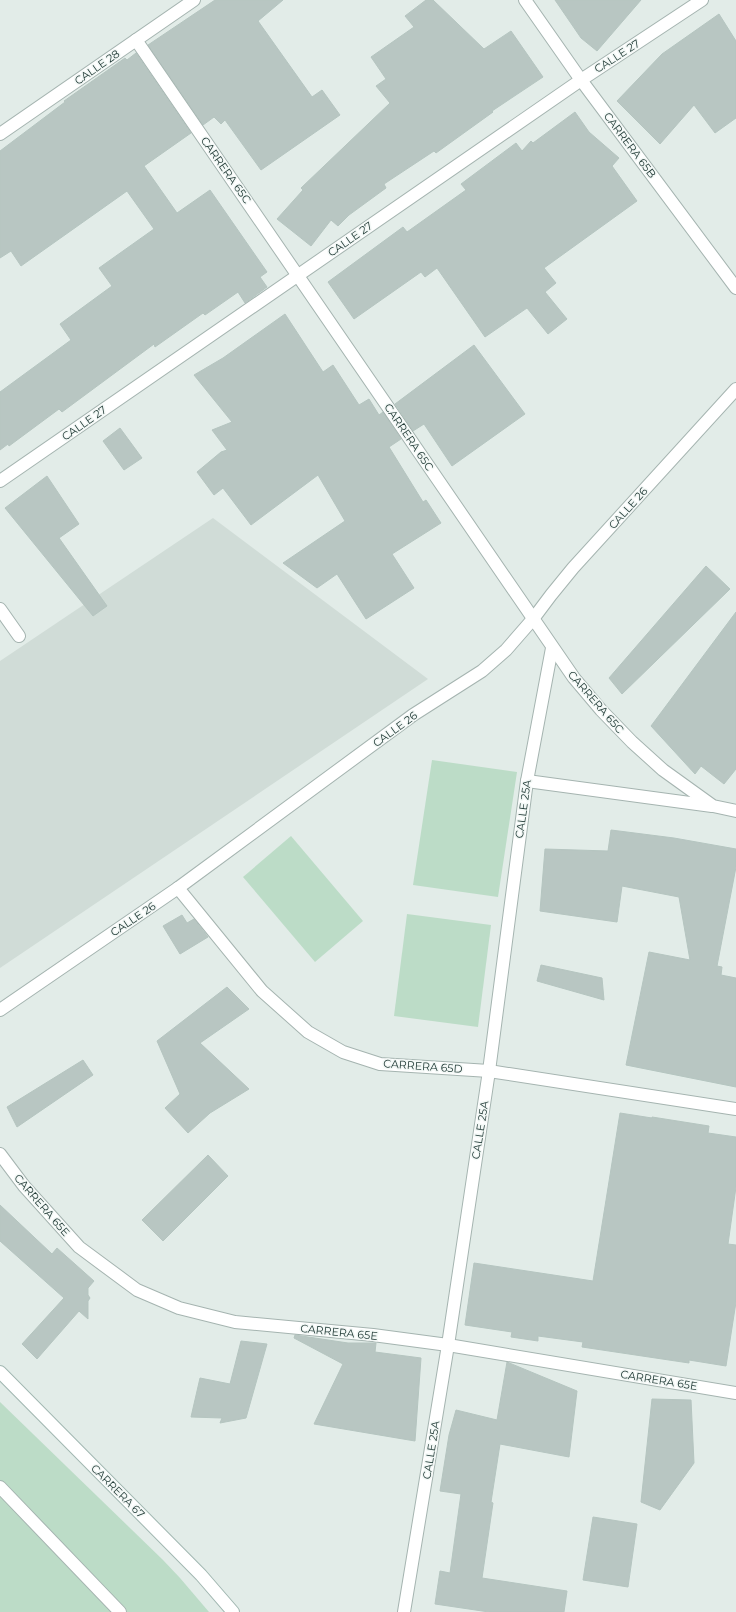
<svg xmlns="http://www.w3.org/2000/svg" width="736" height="1612" viewBox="0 0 736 1612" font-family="Montserrat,sans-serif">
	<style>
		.built { fill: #d0dcd7 }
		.green { fill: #bcdcc7 }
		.building { fill: #b8c6c2; stroke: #b5c5c0 }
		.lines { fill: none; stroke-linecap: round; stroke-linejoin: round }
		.lane-casing { stroke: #a5b4b0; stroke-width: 14 }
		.street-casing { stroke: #a5b4b0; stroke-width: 14 }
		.secondary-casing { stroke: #a1b7b1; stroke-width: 14 }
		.lane { stroke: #fff; stroke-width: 12 }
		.street { stroke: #fff; stroke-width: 12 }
		.secondary { stroke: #fff; stroke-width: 12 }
		.labels { text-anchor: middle; stroke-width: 3; stroke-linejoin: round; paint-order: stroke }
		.street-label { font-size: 11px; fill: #233c38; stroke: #f3f8f6 }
	</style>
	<rect width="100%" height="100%" fill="#e2ece8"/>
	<!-- built -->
	<path class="built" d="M213 518 428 679 0 968V661Z"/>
	<!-- green -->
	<g class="green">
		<path d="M432 760 517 772 498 897 413 885Z"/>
		<path d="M291 836 363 921 315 962 243 877Z"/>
		<path d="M407 914 491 925 478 1027 394 1016Z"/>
		<path d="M0 1402 163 1560 180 1578 209 1612H125L0 1483Z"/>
		<path d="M0 1494 111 1612H0Z"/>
	</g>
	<!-- building -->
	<g class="building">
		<path d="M215 0H283L258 21 312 97 322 90 340 115 261 170 225 120 221 124 214 117 203 125 148 45Z"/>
		<path d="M426 0H433L484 49 511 31 543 77 492 111 493 112 436 153 434 151 384 184 386 188 349 215 338 226 331 220 311 246 277 219 303 190 301 188 390 103 376 86 386 79 371 57 414 27 405 16Z"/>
		<path d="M555 0H641L597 51 581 38Z"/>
		<path d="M719 14 736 41V118L715 133 694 105 660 144 617 101 662 54Z"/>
		<path d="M136 53 191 133 144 166 177 213 210 190 267 272 260 277 267 287 245 303 238 292 205 315 203 313 155 347 154 344 62 412 59 409 9 446 8 444 0 450V392L71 340 60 324 112 286 99 268 154 229 127 191 21 266 11 251 0 258V151L65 102 64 101 125 58 127 60Z"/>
		<path d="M575 112 589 132 619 158 612 166 637 201 544 268 556 283 545 292 567 319 548 334 527 308 485 337 437 268 425 277 421 272 354 319 328 282 403 227 407 232 466 190 461 184 516 143 522 151 531 141 533 143Z"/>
		<path d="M285 314 323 372 333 365 359 405 369 399 379 415 383 412 401 439 389 447 423 502 426 500 441 523 392 554 414 588 366 619 337 574 317 588 283 563 345 521 318 475 251 525 223 488 214 495 197 472 221 452 227 450 212 430 232 422 194 375 223 358Z"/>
		<path d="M474 345 525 414 452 466 424 424 413 431 395 404Z"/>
		<path d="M120 428 142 458 124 470 103 441Z"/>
		<path d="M47 476 79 524 59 538 107 606 93 616 5 508Z"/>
		<path d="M706 566 730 589 622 694 609 678Z"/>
		<path d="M736 612V769L724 784 701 766 695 774 651 726Z"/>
		<path d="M611 830 674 838 736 849V867L717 966 722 967 721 975 736 978V1087L626 1065 649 952 690 960 679 897 622 886 617 922 540 911 545 849 608 851Z"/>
		<path d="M182 915 187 923 194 919 208 937 180 954 163 926Z"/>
		<path d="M541 965 602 978 604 1000 537 981Z"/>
		<path d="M227 987 249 1009 200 1043 249 1089 210 1113 188 1133 165 1108 180 1094 157 1041Z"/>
		<path d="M83 1060 93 1075 17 1127 7 1107Z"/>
		<path d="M620 1113 652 1118V1117L709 1126 708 1133 736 1137V1187L728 1244 736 1245V1302L726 1366 689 1360V1363L582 1347 583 1342 538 1336V1341L511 1337 512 1332 465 1325 474 1263 593 1281Z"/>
		<path d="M208 1155 228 1176 163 1241 142 1220Z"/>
		<path d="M0 1205 52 1254 57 1248 94 1281 88 1288V1295L90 1298 88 1301V1319L79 1311 37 1359 22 1344 64 1298 0 1241Z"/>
		<path d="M295 1335 348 1343H376L375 1352 421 1358 415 1441 314 1424 343 1364 294 1338Z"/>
		<path d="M241 1341 267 1344 246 1418 220 1423 222 1418 191 1417 200 1378 230 1384Z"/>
		<path d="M507 1362 577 1391 569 1457 500 1444 491 1502 493 1503 482 1578 567 1591 564 1612H489L435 1604 440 1571 450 1573 461 1494 440 1491 449 1435 456 1410 497 1420Z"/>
		<path d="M652 1399 691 1400 694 1463 660 1510 641 1502Z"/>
		<path d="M593 1517 637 1524 628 1587 583 1580Z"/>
	</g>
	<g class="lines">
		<!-- lane casing -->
		<g class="lane-casing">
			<path id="lane" d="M0 1487 120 1612"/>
		</g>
		<!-- street casing -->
		<g class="street-casing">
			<g id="street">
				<path d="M525 0 581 80 736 288"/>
				<path d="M136 40 574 678 601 710 632 742 663 770 713 806 736 811"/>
				<path d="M0 134 194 0"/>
				<path d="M0 481 581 80 702 0"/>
				<path d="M0 609 19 636"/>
				<path d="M527 781 712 806"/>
				<path d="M178 888 262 991 308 1032 343 1052 380 1064 489 1071 736 1109"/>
				<path d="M0 1010 178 888 413 715 482 671 506 650 533 619 551 595 573 568 736 389"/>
				<path d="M0 1154 24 1186 79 1247 137 1290 179 1308 235 1322 373 1335 448 1345 736 1393"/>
				<path d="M404 1612 448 1345 489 1071 527 781 552 648"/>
			</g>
		</g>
		<!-- secondary casing -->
		<g class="secondary-casing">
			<path id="secondary" d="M0 1372 201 1575 233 1612"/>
		</g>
		<!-- lane -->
		<use href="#lane" class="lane"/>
		<!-- street -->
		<use href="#street" class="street"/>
		<!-- secondary -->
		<use href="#secondary" class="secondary"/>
	</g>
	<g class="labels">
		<!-- street labels -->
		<g class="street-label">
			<text transform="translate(617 56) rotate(-33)" y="4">CALLE 27</text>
			<text transform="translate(97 67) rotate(-35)" y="4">CALLE 28</text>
			<text transform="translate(630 145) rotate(53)" y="4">CARRERA 65B</text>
			<text transform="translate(226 170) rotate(55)" y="4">CARRERA 65C</text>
			<text transform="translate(350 239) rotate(-35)" y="4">CALLE 27</text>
			<text transform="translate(84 423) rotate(-35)" y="4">CALLE 27</text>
			<text transform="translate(409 437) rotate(56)" y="4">CARRERA 65C</text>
			<text transform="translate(628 508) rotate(-48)" y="4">CALLE 26</text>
			<text transform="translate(596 702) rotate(49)" y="4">CARRERA 65C</text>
			<text transform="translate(395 729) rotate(-36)" y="4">CALLE 26</text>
			<text transform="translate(523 809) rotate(-82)" y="4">CALLE 25A</text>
			<text transform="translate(133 919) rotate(-34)" y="4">CALLE 26</text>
			<text transform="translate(423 1066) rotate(4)" y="4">CARRERA 65D</text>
			<text transform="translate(480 1130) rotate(-81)" y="4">CALLE 25A</text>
			<text transform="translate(42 1205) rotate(49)" y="4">CARRERA 65E</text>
			<text transform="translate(339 1332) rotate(6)" y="4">CARRERA 65E</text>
			<text transform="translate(659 1380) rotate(9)" y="4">CARRERA 65E</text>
			<text transform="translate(431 1450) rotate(-81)" y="4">CALLE 25A</text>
			<text transform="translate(118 1491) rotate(45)" y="4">CARRERA 67</text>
		</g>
	</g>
</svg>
